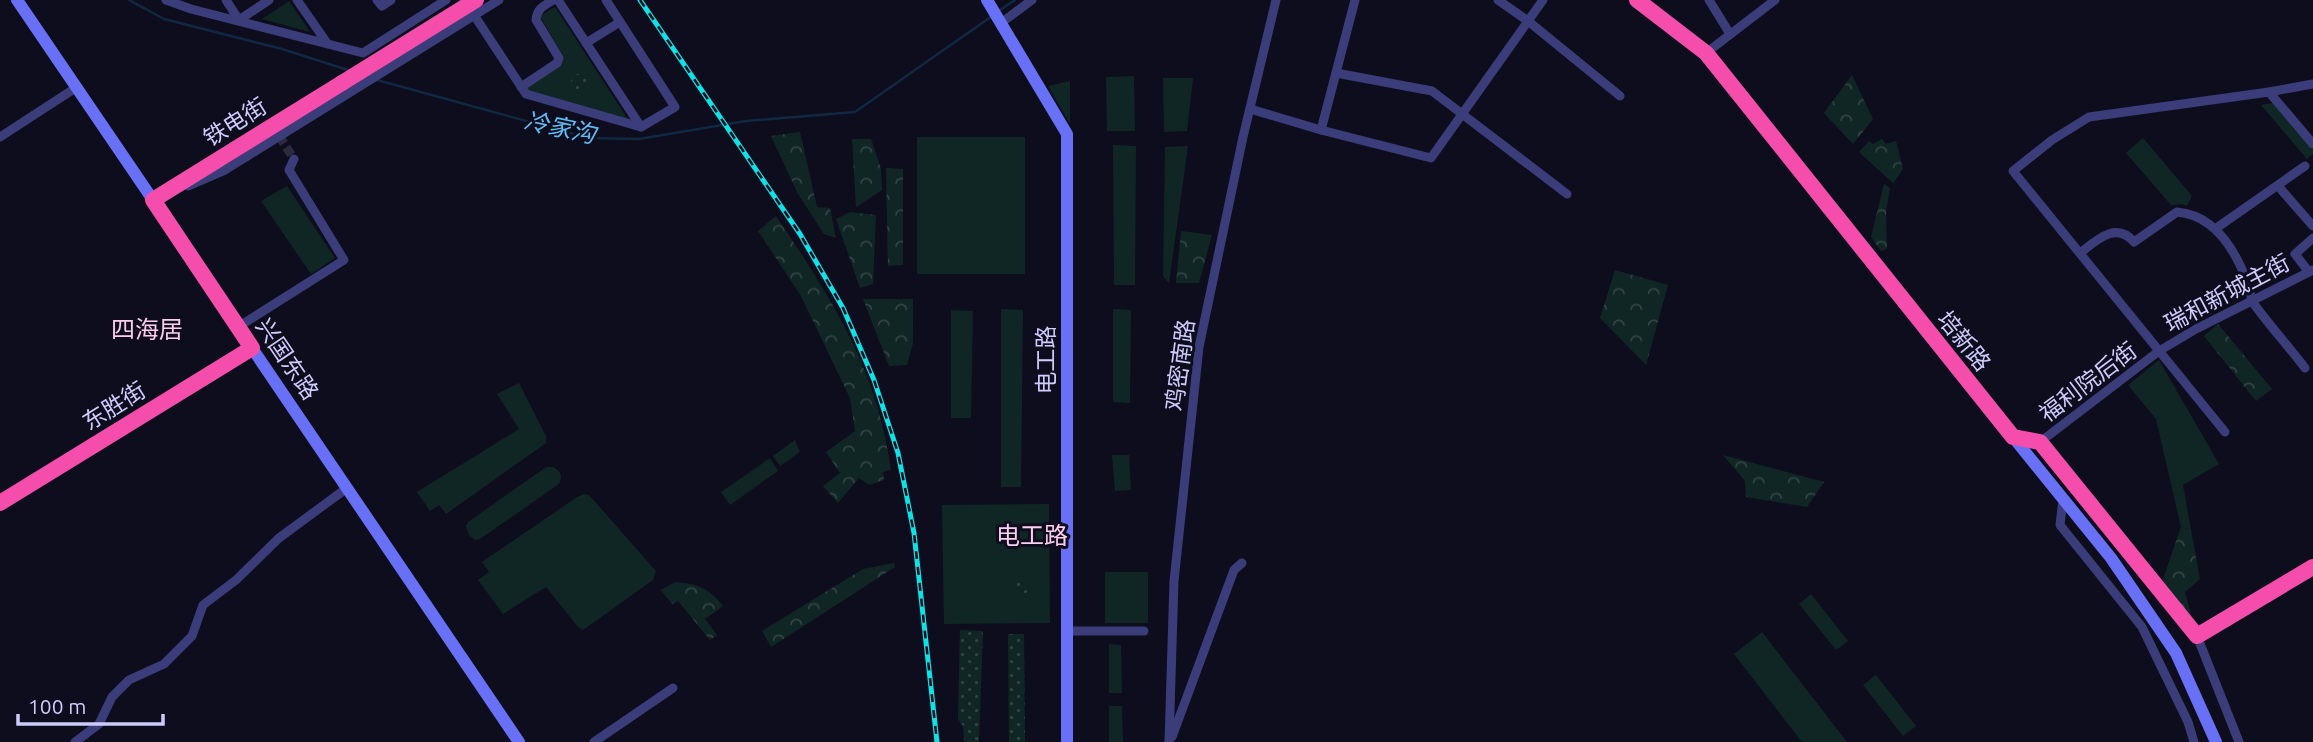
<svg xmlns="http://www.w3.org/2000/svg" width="2313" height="742" viewBox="0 0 2313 742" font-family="Ubuntu,'Noto Sans SC',sans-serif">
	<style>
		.green { fill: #102624 }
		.forest { fill: url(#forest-crowns) }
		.garden { fill: url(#garden-dots) }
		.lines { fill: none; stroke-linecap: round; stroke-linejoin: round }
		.stream { stroke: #102842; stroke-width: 2.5 }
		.street-tunnel { stroke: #2b2a3e; stroke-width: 9; stroke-dasharray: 9 4.5; stroke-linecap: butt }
		.street { stroke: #3a3d79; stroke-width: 9 }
		.secondary { stroke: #6870f6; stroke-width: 12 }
		.highway { stroke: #f54dab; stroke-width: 16 }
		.rail-casing { stroke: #0de2e6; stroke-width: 5 }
		.rail { stroke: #0e0d1d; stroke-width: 2.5; stroke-dasharray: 8; stroke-linecap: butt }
		.highway-bridge { stroke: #f54dab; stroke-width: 16 }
		.labels { text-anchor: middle; stroke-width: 6; stroke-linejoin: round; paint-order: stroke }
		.street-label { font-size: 23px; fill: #cdcbfc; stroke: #0e0d1d }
		.water-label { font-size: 24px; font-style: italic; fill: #5fbdf6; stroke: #0e0d1d }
		.neighbourhood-label { font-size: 24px; fill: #fccdef; stroke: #0e0d1d }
	</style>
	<defs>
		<pattern id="forest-crowns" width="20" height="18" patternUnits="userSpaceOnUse" patternTransform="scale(1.75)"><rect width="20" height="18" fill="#102624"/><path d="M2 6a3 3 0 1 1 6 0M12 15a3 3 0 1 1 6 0" fill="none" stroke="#324445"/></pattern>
		<pattern id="garden-dots" width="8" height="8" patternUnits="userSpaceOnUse" patternTransform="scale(1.75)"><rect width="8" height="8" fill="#102624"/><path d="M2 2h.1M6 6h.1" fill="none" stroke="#324445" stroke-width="1.8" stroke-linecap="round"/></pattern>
	</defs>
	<rect width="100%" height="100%" fill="#0e0d1d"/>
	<!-- green -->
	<g class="green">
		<path d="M289 1 310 32 262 19Z"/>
		<path d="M555 7 629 121 528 92 526 88 563 61V56L540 16Z"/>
		<path d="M1134 76 1135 131H1107L1106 77Z"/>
		<path d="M1163 78H1193L1187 131 1164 132Z"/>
		<path d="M1070 81V124L1048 86Z"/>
		<path d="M2273 103 2313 149V154L2307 159 2261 105Z"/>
		<rect x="917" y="137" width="108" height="137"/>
		<path d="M2143 138 2192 196 2187 206 2183 204 2171 205 2126 153Z"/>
		<path d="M1113 145 1136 146 1135 285H1114Z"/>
		<path d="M1188 146 1169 283 1163 276 1165 147Z"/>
		<path d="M287 186 335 258 311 274 261 201Z"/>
		<path d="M1001 309 1023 310 1021 487H1001Z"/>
		<path d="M1113 309 1131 310 1130 403 1113 402Z"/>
		<path d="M951 310 973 311 971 418H951Z"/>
		<path d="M2159 360 2219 464 2183 485 2191 530 2181 527 2156 419 2128 385Z"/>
		<path d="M519 383 546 436V443L446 514 439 505 430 511 417 492 519 429 497 394Z"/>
		<path d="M795 440 800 452 780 466 773 456Z"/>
		<path d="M1112 455H1129L1131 490 1115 491Z"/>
		<path d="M770 458 778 471 730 505 721 492Z"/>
		<path d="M546 467H553C561 471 563 477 559 484L480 539 475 540 469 535 466 526 468 522Z"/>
		<path d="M584 494 589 495 656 571 653 580 583 630 578 627 546 587 503 614 478 580 489 572 482 562 577 497Z"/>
		<path d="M1049 504 1050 623 944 624 942 505Z"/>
		<rect x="1105" y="572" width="43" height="51"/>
		<path d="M1811 594 1848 641 1836 650 1799 604Z"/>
		<path d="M1762 632 1847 742H1802L1734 654Z"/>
		<path d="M1109 644 1121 645 1122 693H1109Z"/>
		<path d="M1876 675 1916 726 1903 736 1863 685Z"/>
		<path d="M1109 706H1122L1123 742H1109Z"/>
	</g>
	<!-- forest -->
	<g class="forest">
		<path d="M1852 75 1873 119 1853 144 1824 113Z"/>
		<path d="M800 132 817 207 830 208 836 238 824 234 798 194 771 136Z"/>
		<path d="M852 139H871L881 169 882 190 856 207Z"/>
		<path d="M1882 139 1886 144 1896 141 1903 169 1893 183 1859 152 1869 141 1873 144Z"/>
		<path d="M886 168 903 169V265L888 266Z"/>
		<path d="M1884 184 1890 188 1886 212 1887 249 1881 251 1871 237Z"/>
		<path d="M850 212 876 215 873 284 860 288 836 219Z"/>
		<path d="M776 216C832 299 877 369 891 470L883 472 884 480 869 485 859 478 838 503 823 486 840 473 826 452 855 431 850 398 801 296 758 231Z"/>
		<path d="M1181 231 1212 235 1199 283H1176Z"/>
		<path d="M1615 270 1668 285 1646 365 1600 318Z"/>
		<path d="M863 299H913V343L907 365 889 366Z"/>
		<path d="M2218 324 2272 389 2256 401 2204 336Z"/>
		<path d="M1723 455 1824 482 1807 507 1746 497 1745 481Z"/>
		<path d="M2181 527 2191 530 2200 579 2185 592 2192 618 2162 582Z"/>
		<path d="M894 563 895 567 771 647 762 631 863 569Z"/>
		<path d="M675 582C698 584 709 588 723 606L705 619 717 635 710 640 678 601 672 604 661 590Z"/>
	</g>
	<!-- garden -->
	<g class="garden">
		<circle cx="579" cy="82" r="8"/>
		<circle cx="1022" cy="589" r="8"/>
		<path d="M960 630 983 631 979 742H964L963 726 958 719Z"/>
		<path d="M1008 634H1024L1025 742H1009Z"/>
	</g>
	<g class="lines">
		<!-- stream -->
		<g class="stream">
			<path d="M129 0 164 19 282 49 351 71"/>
			<path d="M997 12 1015 0"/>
			<path d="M377 80 588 138 639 139 746 121 855 112 992 16"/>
		</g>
		<!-- street-tunnel -->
		<path class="street-tunnel" d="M279 136 294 159"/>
		<!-- street -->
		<g class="street">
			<path d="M166 0 191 9 363 53 446 0"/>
			<path d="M226 0 239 20 269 0"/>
			<path d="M297 0 327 43"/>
			<path d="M377 0 382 6 391 0"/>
			<path d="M558 0 641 127"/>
			<path d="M1498 0 1528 21 1620 96"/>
			<path d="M1709 0 1730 34"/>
			<path d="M474 15 526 94 641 127 675 107 606 0"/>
			<path d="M1001 23 1032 0"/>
			<path d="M586 43 620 22"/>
			<path d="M1706 53 1775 0"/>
			<path d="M1336 73 1432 91 1567 194"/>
			<path d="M521 87 557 63 559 58 536 20C537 8 544 6 553 0"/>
			<path d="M2269 92 2313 144"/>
			<path d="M1250 109 1321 130 1431 158 1543 0"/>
			<path d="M1321 130 1355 0"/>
			<path d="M0 137 77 87"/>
			<path d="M188 186 225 170 499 0"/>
			<path d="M2278 186 2313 226"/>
			<path d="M2215 229 2305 166"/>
			<path d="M2080 253C2097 240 2116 221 2134 242L2177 212C2213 215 2234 248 2246 279 2250 287 2250 297 2254 304 2270 326 2289 347 2305 368"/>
			<path d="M2309 272 2295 254 2313 238"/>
			<path d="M238 327 344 260 289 170 294 159"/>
			<path d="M2225 432 2013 171 2052 140 2089 117 2269 92 2313 84"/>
			<path d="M2040 442 2159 351 2196 329 2313 270"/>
			<path d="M2063 499 2060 525 2142 627 2188 722 2194 742"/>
			<path d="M1067 631H1144"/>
			<path d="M2197 636 2239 742"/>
			<path d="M1172 737 1234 570 1242 563"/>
			<path d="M75 742 99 724 112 697 129 680 164 664 192 636 203 605 236 580 279 538 347 488"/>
			<path d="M594 742 673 688"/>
			<path d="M1169 742 1174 581 1199 347 1243 137 1276 0"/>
		</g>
		<!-- secondary -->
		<g class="secondary">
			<path d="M17 0 153 200"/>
			<path d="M987 0 1067 134V742"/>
			<path d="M252 348 519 742"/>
			<path d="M2013 437 2111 558 2176 653 2216 742"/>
		</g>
		<!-- highway -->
		<g class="highway">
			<path d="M1637 0 1706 53 2013 437 2040 442 2197 636 2313 567"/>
			<path d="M0 503 252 348 153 200 342 83"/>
		</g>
		<!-- rail casing -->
		<g class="rail-casing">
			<path id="rail" d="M640 0 800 234 843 308 874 380 898 453 914 533 937 742"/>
		</g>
		<!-- rail -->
		<use href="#rail" class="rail"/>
		<!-- highway-bridge -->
		<path class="highway-bridge" d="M342 83 476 0"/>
	</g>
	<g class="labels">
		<!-- street labels -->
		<g class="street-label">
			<text transform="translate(235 122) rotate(-32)" y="8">铁电街</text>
			<text transform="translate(2227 293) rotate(-28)" y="8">瑞和新城主街</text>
			<text transform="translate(1964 341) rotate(51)" y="8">培新路</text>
			<text transform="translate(287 359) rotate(56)" y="8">兴国东路</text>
			<text transform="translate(1046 360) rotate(-90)" y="8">电工路</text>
			<text transform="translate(1180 365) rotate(-82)" y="8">鸡密南路</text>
			<text transform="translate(2088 382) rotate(-37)" y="8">福利院后街</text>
			<text transform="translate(114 406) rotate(-32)" y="8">东胜街</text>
		</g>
		<!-- water labels -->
		<g class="water-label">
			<text transform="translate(560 128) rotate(12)" y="8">冷家沟</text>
		</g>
		<!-- neighbourhood labels -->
		<g class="neighbourhood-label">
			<text x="147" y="338">四海居</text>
			<text x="1032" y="544">电工路</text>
		</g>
	</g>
	<!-- scale -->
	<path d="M18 714v10h145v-10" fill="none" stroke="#cdcbfc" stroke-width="3.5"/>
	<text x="28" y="714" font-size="21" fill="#cdcbfc" stroke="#0e0d1d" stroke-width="5" paint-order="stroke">100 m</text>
</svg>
